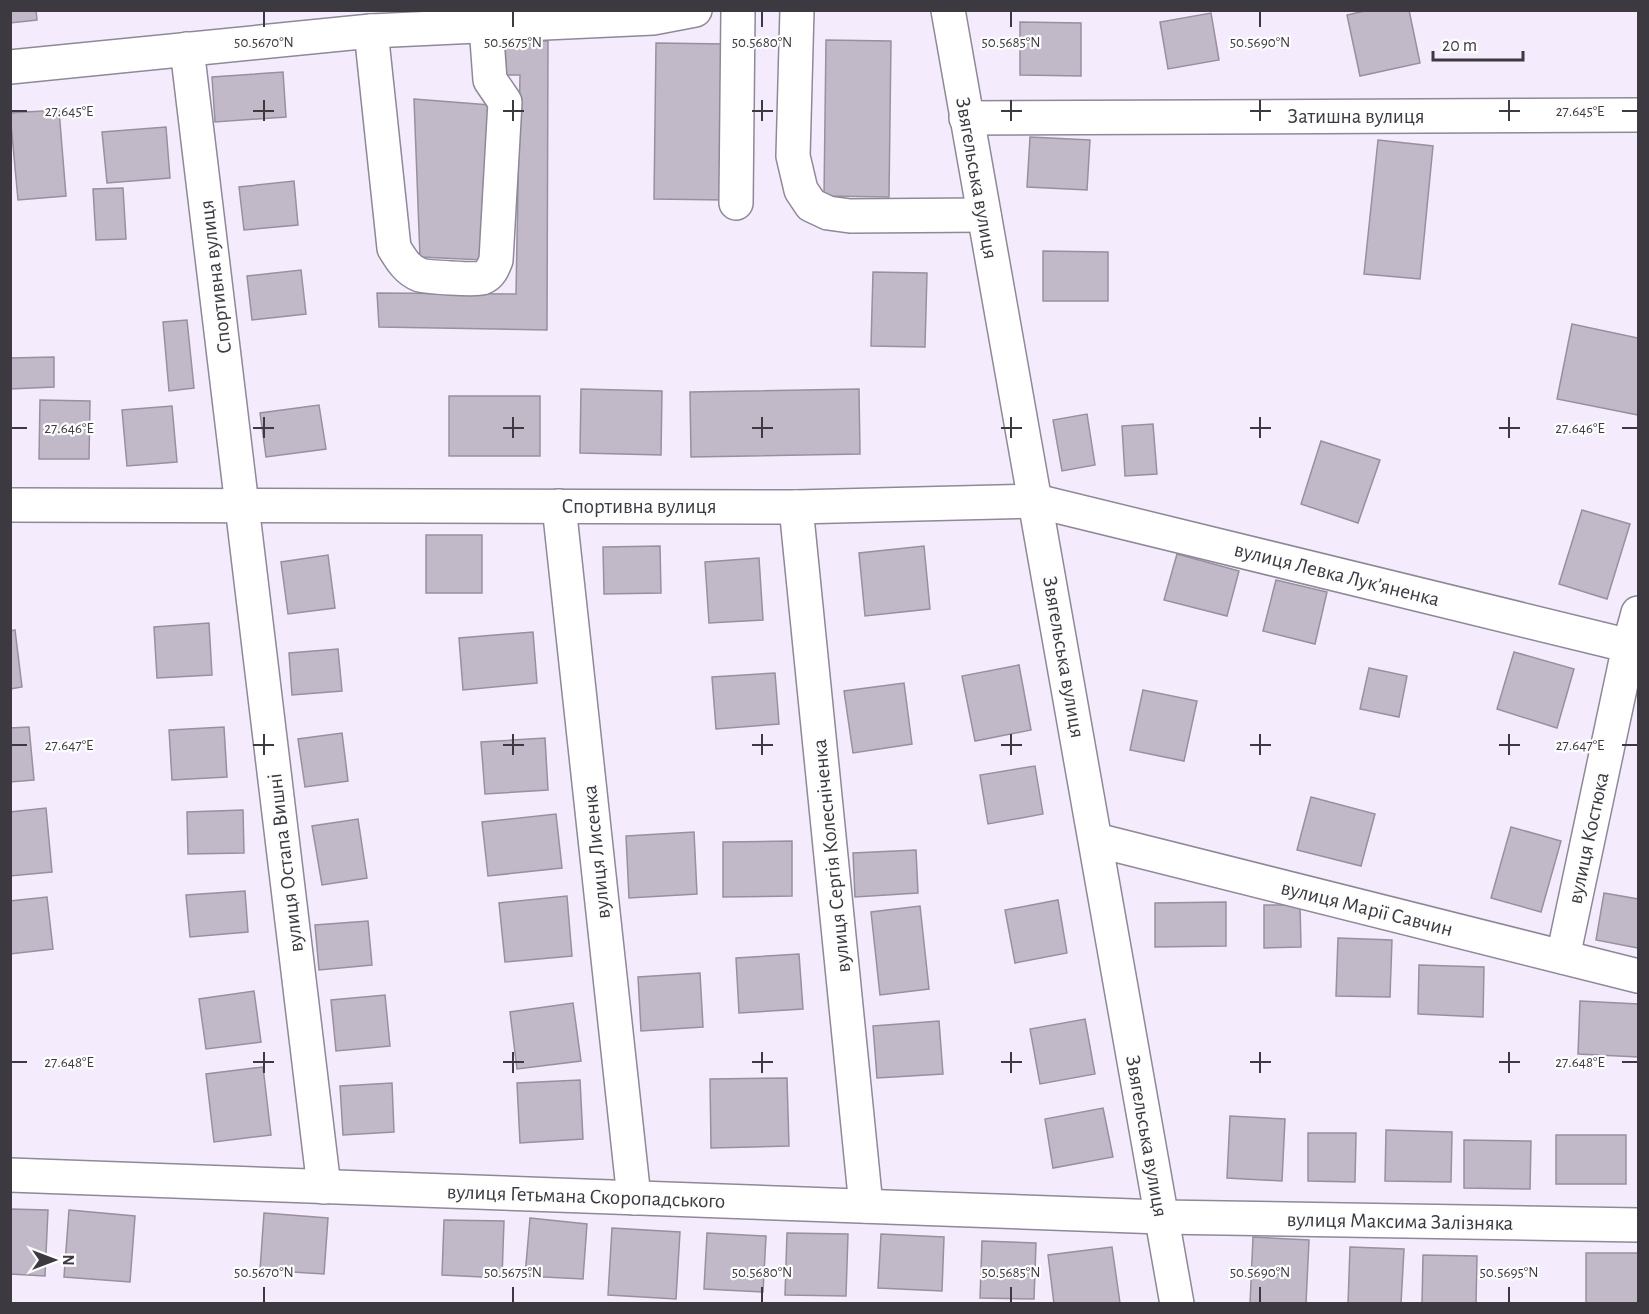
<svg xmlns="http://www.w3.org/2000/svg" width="1649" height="1314" viewBox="0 0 1649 1314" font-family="'Alegreya Sans',sans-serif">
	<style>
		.building { fill: #c1b9c8; stroke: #98909e; stroke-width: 1.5 }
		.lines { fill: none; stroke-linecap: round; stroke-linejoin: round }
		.minor-casing { stroke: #8f8896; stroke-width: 36 }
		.minor { stroke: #fff; stroke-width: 33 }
		.ticks { fill: none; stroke: #3d3940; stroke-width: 2 }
		.labels { text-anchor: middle; stroke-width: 4.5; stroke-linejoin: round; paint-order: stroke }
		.street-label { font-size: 21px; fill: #3d3940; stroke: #fdfdfd }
		.ticks-label { font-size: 15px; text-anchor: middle; fill: #3d3940; stroke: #fdfdfd; stroke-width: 4.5; stroke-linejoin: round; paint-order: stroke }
	</style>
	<rect width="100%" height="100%" fill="#f4ecfc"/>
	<!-- building -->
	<g class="building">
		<path d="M10 10H36L37 20 10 23Z"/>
		<path d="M1369 10H1409L1420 63 1360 76 1347 15Z"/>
		<path d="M1211 13 1219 60 1168 69 1160 22Z"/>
		<path d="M1020 22 1081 23V76L1020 75Z"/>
		<path d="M505 39 548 41 547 330 379 327 377 293 516 294 520 75H506Z"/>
		<path d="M826 40 891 41 889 197 824 196Z"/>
		<path d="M656 43 727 44 725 200 654 199Z"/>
		<path d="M283 72 286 117 215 122 212 77Z"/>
		<path d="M414 99 490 105 483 260 420 257Z"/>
		<path d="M59 110 66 196 18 200 10 113Z"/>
		<path d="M166 127 170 178 107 183 102 132Z"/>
		<path d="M1030 137 1090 140 1087 190 1027 187Z"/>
		<path d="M1378 140 1433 146 1420 279 1364 274Z"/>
		<path d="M294 181 298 225 244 230 239 187Z"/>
		<path d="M123 188 126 239 96 240 93 189Z"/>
		<path d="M1043 251 1108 252V301H1043Z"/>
		<path d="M301 270 306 314 252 320 247 276Z"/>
		<path d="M873 272 927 273 925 347 871 346Z"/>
		<path d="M187 320 194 388 169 391 163 322Z"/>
		<path d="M1572 324 1638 338V415L1557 399Z"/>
		<path d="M54 357V387L10 389V358Z"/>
		<path d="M581 389 662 391 661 455 580 453Z"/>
		<path d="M859 389 860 454 691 457 690 392Z"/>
		<rect x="449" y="396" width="91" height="60"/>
		<path d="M40 400 90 401 89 459H39Z"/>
		<path d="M319 405 326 449 266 457 260 413Z"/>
		<path d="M172 406 177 462 127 466 122 410Z"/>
		<path d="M1087 414 1095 465 1062 471 1053 420Z"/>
		<path d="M1153 424 1157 474 1125 476 1122 426Z"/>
		<path d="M1321 441 1380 460 1358 523 1301 504Z"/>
		<path d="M1582 510 1630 524 1607 599 1559 584Z"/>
		<rect x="426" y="535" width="56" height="58"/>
		<path d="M660 546 661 593 604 594 603 547Z"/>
		<path d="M924 546 930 609 865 616 859 553Z"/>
		<path d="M1177 554 1239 571 1227 616 1164 600Z"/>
		<path d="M328 555 335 608 288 614 281 562Z"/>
		<path d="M759 558 763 620 709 623 705 562Z"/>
		<path d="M1276 580 1327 592 1315 644 1263 631Z"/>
		<path d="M209 623 212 675 157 678 154 627Z"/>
		<path d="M15 630 22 687 10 689V631Z"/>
		<path d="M533 632 537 683 463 690 459 638Z"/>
		<path d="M338 649 342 691 292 695 289 653Z"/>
		<path d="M1514 652 1574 669 1557 728 1497 709Z"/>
		<path d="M1019 665 1031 730 975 741 962 676Z"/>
		<path d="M1369 668 1407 676 1399 717 1360 709Z"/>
		<path d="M775 673 779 724 716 729 712 677Z"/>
		<path d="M904 683 912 744 853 753 844 691Z"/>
		<path d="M1143 690 1197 701 1184 761 1130 750Z"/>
		<path d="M29 727 34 780 10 782V728Z"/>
		<path d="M224 727 227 777 172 780 169 730Z"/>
		<path d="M342 733 348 781 305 787 298 739Z"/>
		<path d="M545 738 548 790 485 794 481 742Z"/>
		<path d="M1035 766 1043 814 988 824 980 775Z"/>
		<path d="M1311 797 1375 814 1361 866 1297 850Z"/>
		<path d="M46 808 52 872 10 876V812Z"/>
		<path d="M243 810 244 853 188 854 187 812Z"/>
		<path d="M556 814 562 868 488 876 482 822Z"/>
		<path d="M358 819 367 878 322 885 312 826Z"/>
		<path d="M1511 827 1561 841 1541 912 1491 898Z"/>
		<path d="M694 832 697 894 629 898 626 836Z"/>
		<path d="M792 841V896L723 897V842Z"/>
		<path d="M916 850 918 893 855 897 853 853Z"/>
		<path d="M245 891 248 932 190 937 186 895Z"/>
		<path d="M1604 893 1638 899V948L1596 940Z"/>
		<path d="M567 896 572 956 505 962 499 903Z"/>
		<path d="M47 897 53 949 10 954V901Z"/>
		<path d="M1058 900 1067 953 1015 963 1005 910Z"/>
		<path d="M1226 902V946L1155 947V903Z"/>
		<path d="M1264 905H1300L1301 947 1264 948Z"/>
		<path d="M920 906 929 989 880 995 871 912Z"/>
		<path d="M368 921 372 965 319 970 315 925Z"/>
		<path d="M1338 938 1392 940 1390 997 1336 996Z"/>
		<path d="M799 954 803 1009 739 1013 736 958Z"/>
		<path d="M1419 965 1484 967 1483 1017 1418 1014Z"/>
		<path d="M700 973 703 1027 641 1031 638 977Z"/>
		<path d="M254 991 261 1042 206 1049 199 999Z"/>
		<path d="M385 995 390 1046 336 1051 331 1000Z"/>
		<path d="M1580 1001 1638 1004V1057L1578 1054Z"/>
		<path d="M573 1003 581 1061 517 1069 510 1012Z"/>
		<path d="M1085 1019 1095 1074 1040 1084 1030 1029Z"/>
		<path d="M939 1021 943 1074 877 1078 873 1026Z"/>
		<path d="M263 1067 271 1135 214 1142 206 1074Z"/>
		<path d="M787 1078 789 1146 711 1148 710 1079Z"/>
		<path d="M580 1080 583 1139 520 1143 517 1083Z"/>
		<path d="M392 1083 394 1132 343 1135 340 1086Z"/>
		<path d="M1103 1108 1113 1157 1053 1168 1045 1119Z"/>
		<path d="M1230 1116 1285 1119 1282 1181 1227 1178Z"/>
		<path d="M1386 1130 1452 1132 1451 1182 1385 1181Z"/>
		<path d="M1308 1133H1356L1355 1182 1308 1181Z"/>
		<rect x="1556" y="1135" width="70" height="49"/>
		<path d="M1464 1140 1531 1141 1530 1189 1464 1188Z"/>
		<path d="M10 1209 48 1210 45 1276 10 1274Z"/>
		<path d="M69 1210 135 1216 130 1282 64 1277Z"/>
		<path d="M264 1213 328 1218 324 1274 260 1270Z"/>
		<path d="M530 1218 587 1224 583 1279 525 1276Z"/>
		<path d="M444 1220 504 1221 502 1278 442 1275Z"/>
		<path d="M612 1228 680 1232 676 1299 608 1295Z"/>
		<path d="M707 1233 766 1236 763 1292 704 1289Z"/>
		<path d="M787 1233 848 1234 846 1296 785 1295Z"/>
		<path d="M881 1234 944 1237 942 1291 878 1288Z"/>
		<path d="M1253 1237 1309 1240 1306 1304H1250Z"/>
		<path d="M982 1241 1036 1243 1034 1299 980 1298Z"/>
		<path d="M1112 1247 1120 1303 1054 1304 1048 1255Z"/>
		<path d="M1350 1247 1404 1249 1401 1304H1348Z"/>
		<rect x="1586" y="1253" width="52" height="51"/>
		<path d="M1423 1255 1477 1256 1476 1304H1422Z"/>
	</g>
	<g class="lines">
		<!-- minor casing -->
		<g class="minor-casing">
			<g id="minor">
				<path d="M797 10 793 156 801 190 811 205 828 213 850 216 984 215"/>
				<path d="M948 10 1177 1304"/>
				<path d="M371 31 394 248C400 258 407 270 420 275 426 277 475 280 482 278 490 275 493 268 496 260L505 102 490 80 486 26"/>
				<path d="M187 49 324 1187"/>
				<path d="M10 67 371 31 653 18 695 10"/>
				<path d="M966 118 1638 115"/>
				<path d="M736 203 738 10"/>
				<path d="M10 505 796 507 1036 501 1638 648"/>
				<path d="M559 506 634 1198"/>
				<path d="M796 507 866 1206"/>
				<path d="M1096 840 1638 976"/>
				<path d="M1563 957 1629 646 1638 613"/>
				<path d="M10 1175 1161 1217 1638 1225"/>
			</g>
		</g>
		<!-- minor -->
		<use href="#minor" class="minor"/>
	</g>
	<!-- ticks -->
	<path class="ticks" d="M264 12V27M513 12V27M762 12V27M1011 12V27M1260 12V27M264 100V121M513 100V121M762 100V121M1011 100V121M1260 100V121M1509 100V121M12 111H27M253 111H274M503 111H524M752 111H773M1001 111H1022M1250 111H1271M1499 111H1520M1622 111H1637M264 417V438M513 417V438M762 417V438M1011 417V438M1260 417V438M1509 417V438M12 428H27M253 428H274M503 428H524M752 428H773M1001 428H1022M1250 428H1271M1499 428H1520M1622 428H1637M264 734V755M513 734V755M762 734V755M1011 734V755M1260 734V755M1509 734V755M12 745H27M253 745H274M503 745H524M752 745H773M1001 745H1022M1250 745H1271M1499 745H1520M1622 745H1637M264 1052V1073M513 1052V1073M762 1052V1073M1011 1052V1073M1260 1052V1073M1509 1052V1073M12 1062H27M253 1062H274M503 1062H524M752 1062H773M1001 1062H1022M1250 1062H1271M1499 1062H1520M1622 1062H1637M264 1287V1302M513 1287V1302M762 1287V1302M1011 1287V1302M1260 1287V1302M1509 1287V1302"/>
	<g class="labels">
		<!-- street labels -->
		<g class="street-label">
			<text x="1356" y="123">Затишна вулиця</text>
			<text transform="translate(977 178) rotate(80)" y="7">Звягельська вулиця</text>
			<text transform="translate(215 277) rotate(-97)" y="7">Спортивна вулиця</text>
			<text x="639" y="513">Спортивна вулиця</text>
			<text transform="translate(1337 574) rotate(14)" y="7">вулиця Левка Лукʼяненка</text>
			<text transform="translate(1064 657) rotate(80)" y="7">Звягельська вулиця</text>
			<text transform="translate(1588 838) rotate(-78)" y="7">вулиця Костюка</text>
			<text transform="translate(596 852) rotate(-96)" y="7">вулиця Лисенка</text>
			<text transform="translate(831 856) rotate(-96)" y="7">вулиця Сергія Колесніченка</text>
			<text transform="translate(285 863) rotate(-97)" y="7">вулиця Остапа Вишні</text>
			<text transform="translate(1367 908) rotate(14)" y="7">вулиця Марії Савчин</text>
			<text transform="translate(1147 1136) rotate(80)" y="7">Звягельська вулиця</text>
			<text transform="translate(586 1196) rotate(2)" y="7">вулиця Гетьмана Скоропадського</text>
			<text transform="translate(1400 1221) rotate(1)" y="7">вулиця Максима Залізняка</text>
		</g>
	</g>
	<g class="ticks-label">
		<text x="264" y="47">50.5670°N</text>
		<text x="513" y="47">50.5675°N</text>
		<text x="762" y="47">50.5680°N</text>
		<text x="1011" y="47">50.5685°N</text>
		<text x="1260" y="47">50.5690°N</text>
		<text x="1580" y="116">27.645°E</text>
		<text x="69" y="116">27.645°E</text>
		<text x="1580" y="433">27.646°E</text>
		<text x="69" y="433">27.646°E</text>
		<text x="1580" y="750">27.647°E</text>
		<text x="69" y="750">27.647°E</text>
		<text x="69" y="1067">27.648°E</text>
		<text x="1580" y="1067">27.648°E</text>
		<text x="264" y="1277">50.5670°N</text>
		<text x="513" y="1277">50.5675°N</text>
		<text x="762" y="1277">50.5680°N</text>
		<text x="1011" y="1277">50.5685°N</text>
		<text x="1260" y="1277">50.5690°N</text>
		<text x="1509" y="1277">50.5695°N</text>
	</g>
	<!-- border -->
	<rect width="1649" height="1314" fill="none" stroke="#3d3940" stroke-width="24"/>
	<!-- north arrow -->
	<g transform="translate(54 1260) rotate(90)" stroke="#fdfdfd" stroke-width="4.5" paint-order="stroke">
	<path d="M0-4.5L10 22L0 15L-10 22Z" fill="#3d3940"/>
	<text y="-9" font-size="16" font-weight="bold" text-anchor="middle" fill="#3d3940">N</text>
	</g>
	<!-- scale -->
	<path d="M1433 51v9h90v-9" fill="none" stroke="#3d3940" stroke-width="3"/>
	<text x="1442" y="51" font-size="18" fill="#3d3940" stroke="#fdfdfd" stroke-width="4.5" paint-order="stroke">20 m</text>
</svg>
